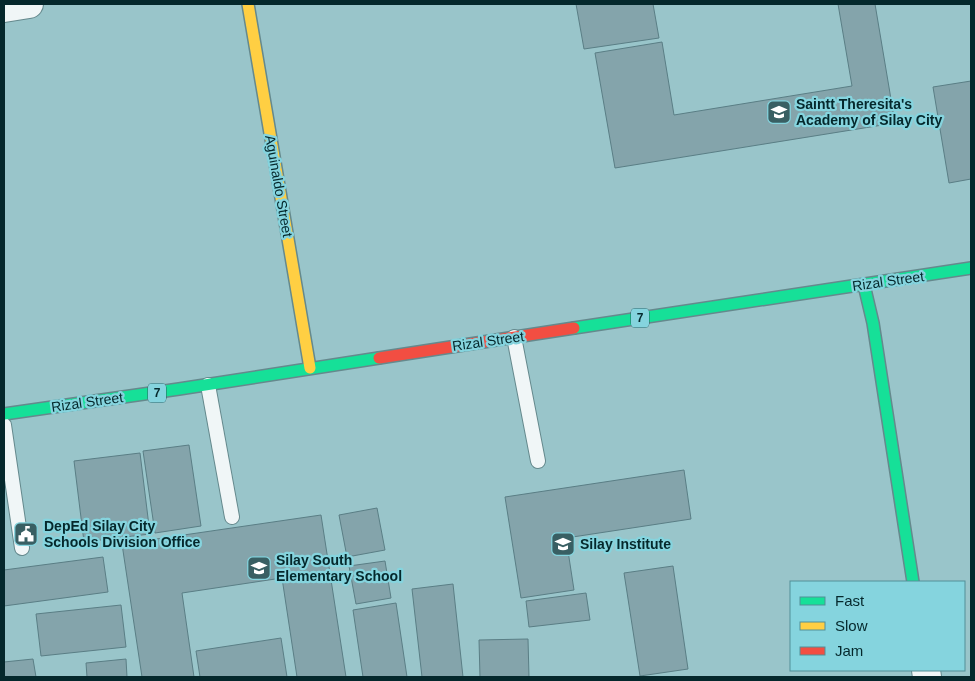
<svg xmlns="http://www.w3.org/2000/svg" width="975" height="681" viewBox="0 0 975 681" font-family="Arial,sans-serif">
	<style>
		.building { fill: #84a4ab; stroke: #5a7e85 }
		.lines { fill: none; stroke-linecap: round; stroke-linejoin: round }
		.lane-casing { stroke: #65898d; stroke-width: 16 }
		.street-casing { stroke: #65898d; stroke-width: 30 }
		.fast-casing { stroke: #65898d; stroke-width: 14 }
		.slow-casing { stroke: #65898d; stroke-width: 14 }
		.jam-casing { stroke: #65898d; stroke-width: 14 }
		.lane { stroke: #f0f6f7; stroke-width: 14 }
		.street { stroke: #f0f6f7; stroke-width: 28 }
		.fast { stroke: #16e098; stroke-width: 11 }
		.slow { stroke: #ffcf43; stroke-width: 11 }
		.jam { stroke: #f24e42; stroke-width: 11 }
		.labels { text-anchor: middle; stroke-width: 4.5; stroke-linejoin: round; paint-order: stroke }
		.shield { fill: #85d4de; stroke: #2b5c61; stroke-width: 1 }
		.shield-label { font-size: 12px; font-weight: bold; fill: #05282c }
		.poi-label { font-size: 14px; font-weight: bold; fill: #05282c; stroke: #85d4de; text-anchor: start }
		.street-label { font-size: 14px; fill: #05282c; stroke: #85d4de }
	</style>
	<rect width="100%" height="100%" fill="#99c5ca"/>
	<!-- building -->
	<g class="building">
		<path d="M576 4H653L659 38 584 49Z"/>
		<path d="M838 4H875L895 123 615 168 595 53 662 42 674 115 852 86Z"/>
		<path d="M971 81V179L949 183 933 87Z"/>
		<path d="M189 445 201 526 155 533 143 451Z"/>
		<path d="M140 453 150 534 84 542 74 461Z"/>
		<path d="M684 470 691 519 566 538 574 590 521 598 505 497Z"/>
		<path d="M377 508 385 550 347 557 339 515Z"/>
		<path d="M321 515 346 677H297L282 578 182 593 194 677H142L122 544Z"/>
		<path d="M103 557 108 592 4 606V570Z"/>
		<path d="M385 561 391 598 356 604 349 566Z"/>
		<path d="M673 566 688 669 640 676 624 573Z"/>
		<path d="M453 584 463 677H422L412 589Z"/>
		<path d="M586 593 590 620 529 627 526 601Z"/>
		<path d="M396 603 407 677H363L353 610Z"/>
		<path d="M121 605 126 647 41 656 36 614Z"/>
		<path d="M281 638 287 677H200L196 651Z"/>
		<path d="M528 639 529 677H480L479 640Z"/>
		<path d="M33 659 36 677H4V662Z"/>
		<path d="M126 659 127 677H87L86 663Z"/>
	</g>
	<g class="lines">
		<!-- lane casing -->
		<g class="lane-casing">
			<g id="lane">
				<path d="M514 337 538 461"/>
				<path d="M208 385 232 517"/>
				<path d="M4 425 22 548"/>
			</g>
		</g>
		<!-- street casing -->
		<g class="street-casing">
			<g id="street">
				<path d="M4 8 29 4"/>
				<path d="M926 670 927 677"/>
			</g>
		</g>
		<!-- fast casing -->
		<g class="fast-casing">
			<g id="fast">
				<path d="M864 285 873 323 913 582"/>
				<path d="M574 328 971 268"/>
				<path d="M4 414 179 389 379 358"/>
			</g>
		</g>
		<!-- slow casing -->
		<g class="slow-casing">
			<path id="slow" d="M248 4 310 368"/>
		</g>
		<!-- jam casing -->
		<g class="jam-casing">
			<path id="jam" d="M379 358 574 328"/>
		</g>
		<!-- lane -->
		<use href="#lane" class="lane"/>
		<!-- street -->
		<use href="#street" class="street"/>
		<!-- fast -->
		<use href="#fast" class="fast"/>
		<!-- slow -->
		<use href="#slow" class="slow"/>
		<!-- jam -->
		<use href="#jam" class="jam"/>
	</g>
	<!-- icons -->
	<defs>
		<g id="school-square" transform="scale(1.25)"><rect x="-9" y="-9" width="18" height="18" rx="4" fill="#395f63" stroke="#85d4de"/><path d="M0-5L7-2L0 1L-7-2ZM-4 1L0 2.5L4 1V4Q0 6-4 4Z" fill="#fff"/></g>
		<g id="civic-square" transform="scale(1.25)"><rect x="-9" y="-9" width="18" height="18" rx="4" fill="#395f63" stroke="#85d4de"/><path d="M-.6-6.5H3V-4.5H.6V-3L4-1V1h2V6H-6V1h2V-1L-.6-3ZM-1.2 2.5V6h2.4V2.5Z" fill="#fff"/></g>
		<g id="university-square" transform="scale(1.25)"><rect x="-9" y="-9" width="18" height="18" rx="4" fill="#395f63" stroke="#85d4de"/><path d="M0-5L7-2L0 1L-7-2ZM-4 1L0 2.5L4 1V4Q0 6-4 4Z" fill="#fff"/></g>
	</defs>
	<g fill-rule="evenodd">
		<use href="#school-square" x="779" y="112"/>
		<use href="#civic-square" x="26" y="534"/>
		<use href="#university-square" x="563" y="544"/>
		<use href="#school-square" x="259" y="568"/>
	</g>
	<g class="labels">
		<!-- shield labels -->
		<g class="shield">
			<rect x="631" y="308.5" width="18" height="19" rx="4"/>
			<rect x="148" y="383.5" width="18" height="19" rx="4"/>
		</g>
		<g class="shield-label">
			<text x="640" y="322">7</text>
			<text x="157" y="397">7</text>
		</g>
		<!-- poi labels -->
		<g class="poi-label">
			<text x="796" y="109">Saintt Theresita's<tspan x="796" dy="16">Academy of Silay City</tspan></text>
			<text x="44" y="531">DepEd Silay City<tspan x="44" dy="16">Schools Division Office</tspan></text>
			<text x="580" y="549">Silay Institute</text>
			<text x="276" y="565">Silay South<tspan x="276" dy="16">Elementary School</tspan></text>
		</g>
		<!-- street labels -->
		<g class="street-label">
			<text transform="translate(279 186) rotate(80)" y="5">Aguinaldo Street</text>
			<text transform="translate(888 281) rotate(-8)" y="5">Rizal Street</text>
			<text transform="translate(488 341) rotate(-8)" y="5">Rizal Street</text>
			<text transform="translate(87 402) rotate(-8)" y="5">Rizal Street</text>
		</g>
	</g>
	<!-- border -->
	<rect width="975" height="681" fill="none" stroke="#05282c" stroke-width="10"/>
	<!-- legend -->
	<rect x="790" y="581" width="175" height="90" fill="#85d4de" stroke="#528f97"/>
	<rect x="800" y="597" width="25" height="8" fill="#16e098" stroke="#528f97"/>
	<text x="835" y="606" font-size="15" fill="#05282c">Fast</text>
	<rect x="800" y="622" width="25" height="8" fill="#ffcf43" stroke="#528f97"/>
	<text x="835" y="631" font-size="15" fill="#05282c">Slow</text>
	<rect x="800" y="647" width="25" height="8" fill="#f24e42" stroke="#528f97"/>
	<text x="835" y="656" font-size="15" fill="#05282c">Jam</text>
</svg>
